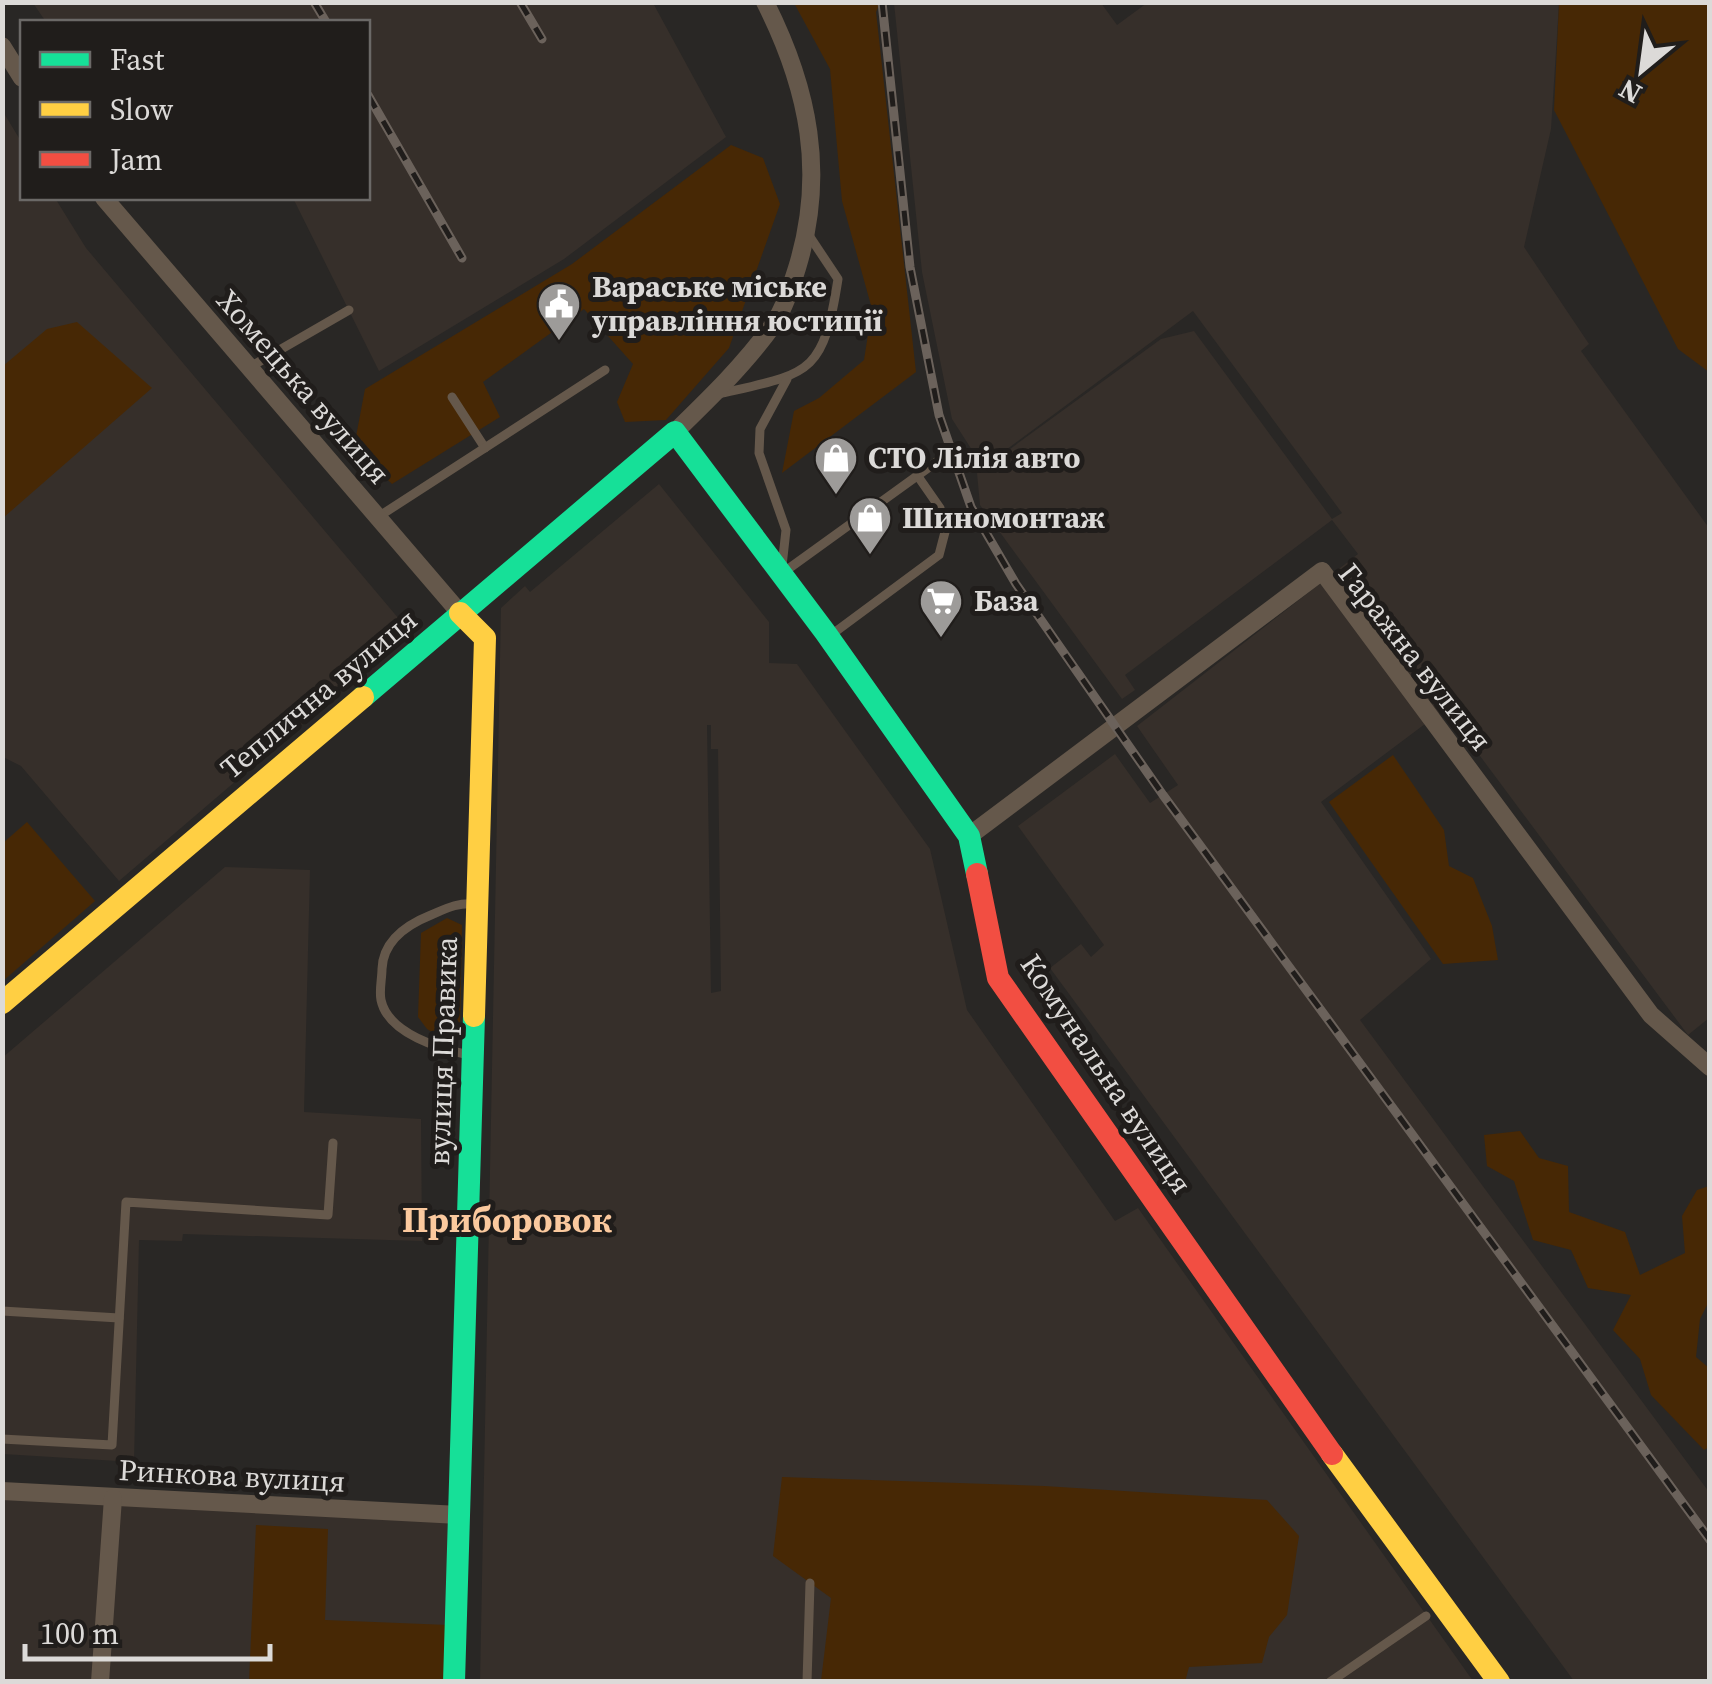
<svg xmlns="http://www.w3.org/2000/svg" width="1712" height="1684" viewBox="0 0 1712 1684" font-family="'Source Serif 4',serif">
	<style>
		.built { fill: #362f2a; fill-rule: evenodd }
		.green { fill: #472805 }
		.lines { fill: none; stroke-linecap: round; stroke-linejoin: round }
		.lane { stroke: #65584b; stroke-width: 9 }
		.street { stroke: #65584b; stroke-width: 18 }
		.fast { stroke: #16e098; stroke-width: 22 }
		.slow { stroke: #ffcf43; stroke-width: 22 }
		.jam { stroke: #f24e42; stroke-width: 22 }
		.rail-casing { stroke: #6b625b; stroke-width: 9 }
		.rail { stroke: #201d1b; stroke-width: 5; stroke-dasharray: 15; stroke-linecap: butt }
		.labels { text-anchor: middle; stroke-width: 10; stroke-linejoin: round; paint-order: stroke }
		.poi-label { font-size: 30px; font-weight: bold; fill: #dcdad8; stroke: #201d1b; text-anchor: start }
		.street-label { font-size: 30px; fill: #dcdad8; stroke: #201d1b }
		.quarter-label { font-size: 35px; font-weight: bold; fill: #fbc99e; stroke: #201d1b }
	</style>
	<rect width="100%" height="100%" fill="#292725"/>
	<!-- built -->
	<g class="built">
		<path d="M33 3H653L726 137 564 259 379 371 293 198H368V22H46Z"/>
		<path d="M894 3H1101L1117 25 1147 3H1559L1551 129 1524 247 1589 344 1581 351 1709 528V1018L1688 1035 1445 709 1321 802 1431 959 1360 1020 1709 1492V1681H1574L1050 968 1081 944 1091 957 1104 945 1018 826 1115 754 1150 803 1178 785 1137 726 1358 554 1332 520 1125 675 1135 690 1122 699 980 505 977 473 1161 339 1194 331 1332 519 1342 513 1193 311 983 467 952 419 922 272Z"/>
		<path d="M2 110 22 143V198H55L86 248 410 632 119 881 21 766 3 757Z"/>
		<path d="M659 484 769 622V663L797 664 930 849 967 1010 1115 1221 1138 1208 1473 1681 480 1682 501 608 525 586 530 592ZM707 725H711V749H718L721 991 711 993Z"/>
		<path d="M225 867 310 870 304 1112 421 1119 422 1241 183 1234 182 1241 139 1240 134 1462 3 1454 2 1058Z"/>
		<path d="M2 1491 459 1515 454 1681H3Z"/>
	</g>
	<!-- green -->
	<g class="green">
		<path d="M794 3H880L876 12 916 372 782 473 794 411 819 398 864 360 872 309 842 201 830 69Z"/>
		<path d="M1559 3H1709V372L1678 349 1554 110Z"/>
		<path d="M731 145 763 158 780 204 729 348 666 420 625 422 617 402 633 364 584 309 483 382 500 417 392 484 354 447 365 389 572 264Z"/>
		<path d="M77 322 152 388 3 518V366L47 329Z"/>
		<path d="M1393 755 1444 830 1449 866 1473 878 1492 926 1498 960 1443 964 1329 802Z"/>
		<path d="M27 822 95 901 3 981V843Z"/>
		<path d="M447 918 462 925 460 1032 445 1040 427 1029 418 1017 421 933Z"/>
		<path d="M1520 1131 1539 1158 1568 1166 1569 1212 1625 1232 1640 1275 1685 1253 1682 1216 1697 1190 1709 1186V1301L1700 1319 1696 1357 1709 1368V1447L1704 1450 1651 1395 1640 1359 1613 1330 1631 1295 1588 1288 1571 1250 1533 1240 1514 1181 1487 1166 1484 1135Z"/>
		<path d="M782 1477 1044 1486 1267 1500 1299 1536 1287 1615 1269 1637 1262 1663 1189 1667 1185 1682 821 1681 831 1598 773 1556Z"/>
		<path d="M256 1525 328 1529 325 1620 448 1625 446 1681 249 1682Z"/>
	</g>
	<g class="lines">
		<!-- lane -->
		<g class="lane">
			<path d="M250 367 349 310"/>
			<path d="M719 394C810 373 823 376 838 279L808 234"/>
			<path d="M452 397 485 448"/>
			<path d="M378 517 605 370"/>
			<path d="M782 566 786 530 759 453 760 429 787 379"/>
			<path d="M784 572 953 450"/>
			<path d="M831 635 939 555 945 532 940 508 917 475"/>
			<path d="M469 1055C441 1049 388 1034 381 1000 379 991 382 978 382 969 383 941 406 925 431 915 445 909 458 902 475 904"/>
			<path d="M2 1311 119 1318"/>
			<path d="M2 1439 112 1445 126 1202 328 1215 333 1143"/>
			<path d="M807 1682 810 1583"/>
			<path d="M1330 1682 1426 1616"/>
		</g>
		<!-- street -->
		<g class="street">
			<path d="M2 46 22 78"/>
			<path d="M104 198 460 613"/>
			<path d="M675 432C710 398 745 364 773 325 784 309 791 287 797 268 826 174 809 89 765 2"/>
			<path d="M969 836 1322 571 1651 1015 1710 1067"/>
			<path d="M2 1491 459 1515"/>
			<path d="M100 1682 113 1498"/>
		</g>
		<!-- fast -->
		<g class="fast">
			<path d="M363 697 675 432 825 632 969 836 977 874"/>
			<path d="M454 1682 474 1016"/>
		</g>
		<!-- slow -->
		<g class="slow">
			<path d="M460 613 485 638 474 1016"/>
			<path d="M2 1003 363 697"/>
			<path d="M1332 1454 1499 1682"/>
		</g>
		<!-- jam -->
		<path class="jam" d="M977 874 998 978 1332 1454"/>
		<!-- rail casing -->
		<g class="rail-casing">
			<g id="rail">
				<path d="M314 2 326 22"/>
				<path d="M520 2 542 39"/>
				<path d="M882 2 910 267 939 415 971 507 1016 584 1163 795 1710 1540"/>
				<path d="M368 95 462 258"/>
			</g>
		</g>
		<!-- rail -->
		<use href="#rail" class="rail"/>
	</g>
	<!-- icons -->
	<defs>
		<g id="civic-pin" transform="scale(2.25)"><path d="M0 17L-7.5 6A9.5 9.5 0 1 1 7.5 6Z" fill="#9d9b99" stroke="#201d1b"/><path d="M-.6-6.5H3V-4.5H.6V-3L4-1V1h2V6H-6V1h2V-1L-.6-3ZM-1.2 2.5V6h2.4V2.5Z" fill="#fff"/></g>
		<g id="shop-pin" transform="scale(2.25)"><path d="M0 17L-7.5 6A9.5 9.5 0 1 1 7.5 6Z" fill="#9d9b99" stroke="#201d1b"/><path d="M-5-2.5h2.3a2.7 3.5 0 0 1 5.4 0H5L5.5 6h-11ZM-1.5-2.5h3a1.5 2.3 0 0 0-3 0Z" fill="#fff"/></g>
		<g id="supermarket-pin" transform="scale(2.25)"><path d="M0 17L-7.5 6A9.5 9.5 0 1 1 7.5 6Z" fill="#9d9b99" stroke="#201d1b"/><path d="M-6-5.5h2.5l.6 2H6L4.5 2H-2.5L-4.4-4H-6ZM-1.5 3.2a1.3 1.3 0 1 0 .1 0ZM3 3.2a1.3 1.3 0 1 0 .1 0Z" fill="#fff"/></g>
	</defs>
	<g fill-rule="evenodd">
		<use href="#civic-pin" x="559" y="304"/>
		<use href="#shop-pin" x="836" y="458"/>
		<use href="#shop-pin" x="870" y="518"/>
		<use href="#supermarket-pin" x="941" y="601"/>
	</g>
	<g class="labels">
		<!-- poi labels -->
		<g class="poi-label">
			<text x="592" y="297">Вараське міське<tspan x="592" dy="34">управління юстиції</tspan></text>
			<text x="868" y="468">СТО Лілія авто</text>
			<text x="902" y="528">Шиномонтаж</text>
			<text x="974" y="611">База</text>
		</g>
		<!-- street labels -->
		<g class="street-label">
			<text transform="translate(303 387) rotate(49)" y="10">Хомецька вулиця</text>
			<text transform="translate(1415 657) rotate(52)" y="10">Гаражна вулиця</text>
			<text transform="translate(319 694) rotate(-40)" y="10">Теплична вулиця</text>
			<text transform="translate(443 1051) rotate(-88)" y="10">вулиця Правика</text>
			<text transform="translate(1106 1074) rotate(56)" y="10">Комунальна вулиця</text>
			<text transform="translate(232 1476) rotate(3)" y="10">Ринкова вулиця</text>
		</g>
		<!-- quarter labels -->
		<g class="quarter-label">
			<text x="507" y="1232">Приборовок</text>
		</g>
	</g>
	<!-- border -->
	<rect width="1712" height="1684" fill="none" stroke="#dcdad8" stroke-width="10"/>
	<!-- legend -->
	<rect x="20" y="20" width="350" height="180" fill="#201d1b" stroke="#6b6967" stroke-width="2.5"/>
	<rect x="40" y="52" width="50" height="15" fill="#16e098" stroke="#6b6967" stroke-width="2.5"/>
	<text x="110" y="70" font-size="30" fill="#dcdad8">Fast</text>
	<rect x="40" y="102" width="50" height="15" fill="#ffcf43" stroke="#6b6967" stroke-width="2.5"/>
	<text x="110" y="120" font-size="30" fill="#dcdad8">Slow</text>
	<rect x="40" y="152" width="50" height="15" fill="#f24e42" stroke="#6b6967" stroke-width="2.5"/>
	<text x="110" y="170" font-size="30" fill="#dcdad8">Jam</text>
	<!-- north arrow -->
	<g transform="translate(1642 70) rotate(209)" stroke="#201d1b" stroke-width="8" paint-order="stroke">
	<path d="M0-8L18 38L0 25L-18 38Z" fill="#dcdad8"/>
	<text y="-15" font-size="28" font-weight="bold" text-anchor="middle" fill="#dcdad8">N</text>
	</g>
	<!-- scale -->
	<path d="M25 1644v15h245v-15" fill="none" stroke="#dcdad8" stroke-width="5"/>
	<text x="40" y="1644" font-size="30" fill="#dcdad8" stroke="#201d1b" stroke-width="8" paint-order="stroke">100 m</text>
</svg>
